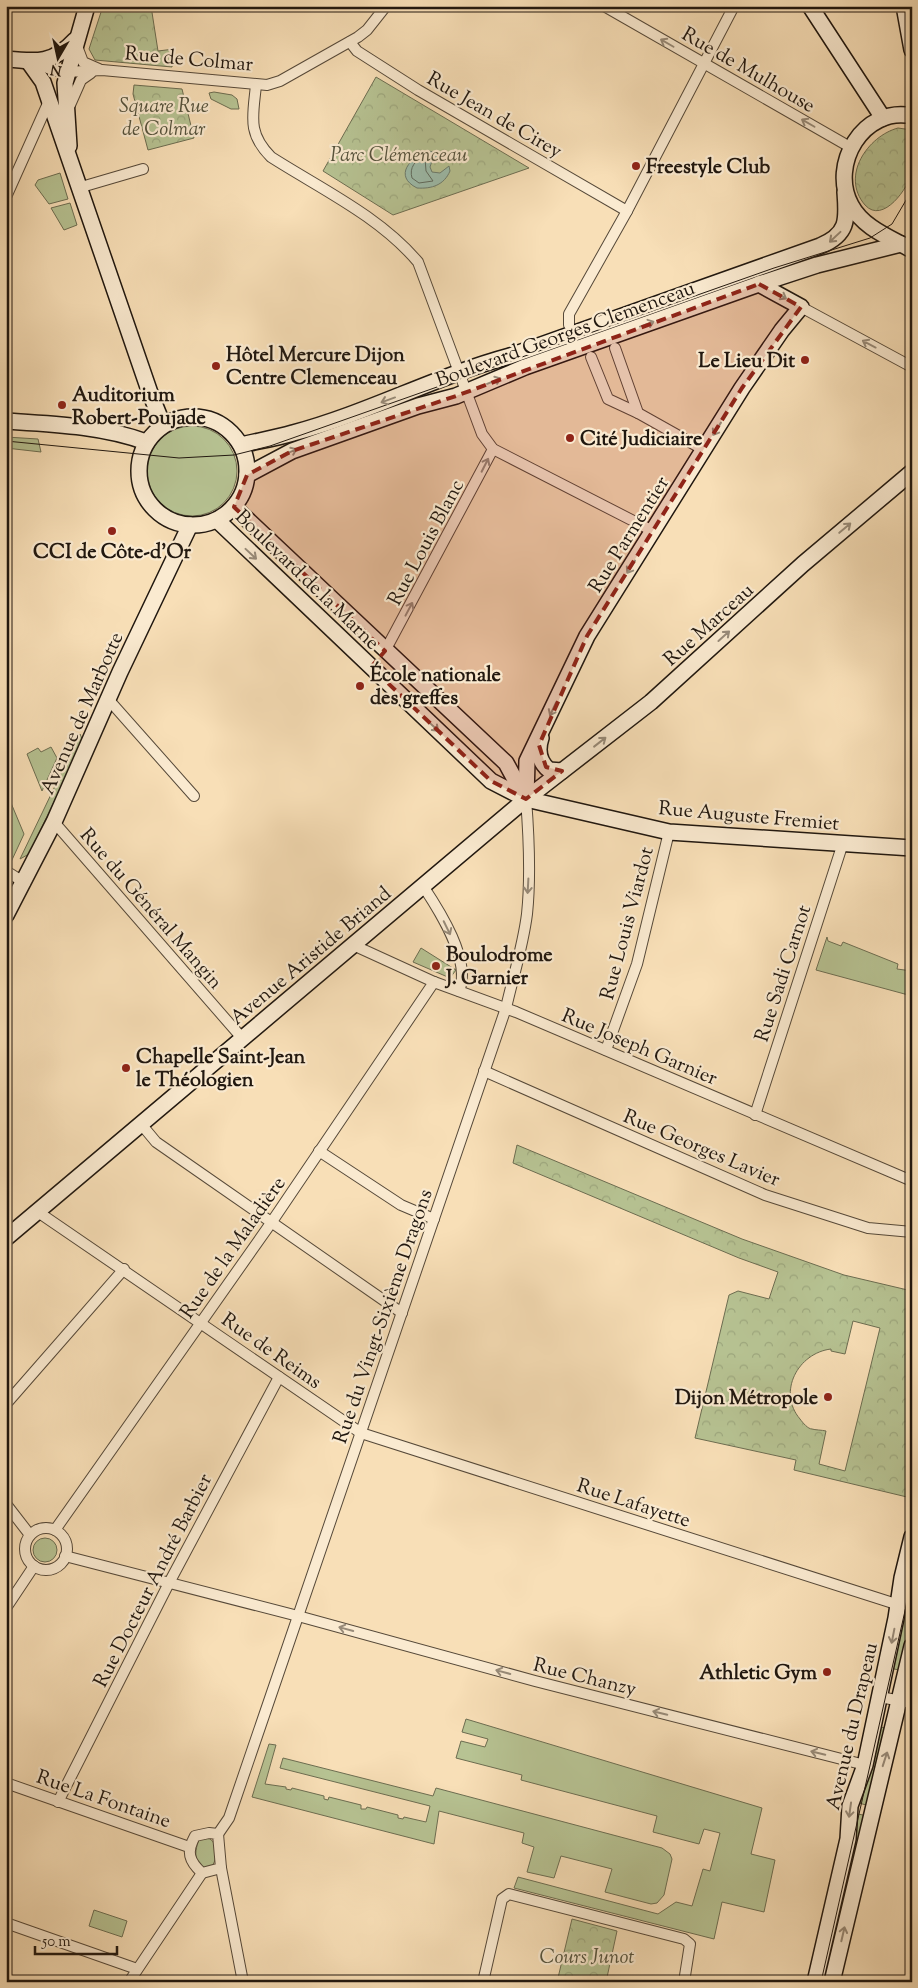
<svg xmlns="http://www.w3.org/2000/svg" width="918" height="1988" viewBox="0 0 918 1988" font-family="'Sorts Mill Goudy',serif">
	<style>
		.grass { fill: #b7c393; stroke: #6c6d51 }
		.park { fill: url(#park-crowns); stroke: #6c6d51; fill-rule: evenodd }
		.water { fill: #9dbdac; stroke: #6b7b6d }
		.lines { fill: none; stroke-linecap: round; stroke-linejoin: round }
		.shore { stroke: #5e6a5e; stroke-width: 1 }
		.street-casing { stroke: #564939; stroke-width: 12 }
		.secondary-casing { stroke: #20170f; stroke-width: 18 }
		.street { stroke: #faead0; stroke-width: 10 }
		.secondary { stroke: #faead0; stroke-width: 15 }
		.tram { stroke: #20170f; stroke-width: 1 }
		.oneway { stroke: #988b79 }
		.marked { fill: #8f2418; fill-opacity: 0.2; stroke: #8f2418; stroke-width: 4; stroke-dasharray: 10 6; stroke-linejoin: round }
		.poi-dot { fill: #8f2418; stroke: #faead0; stroke-width: 2 }
		.labels { text-anchor: middle; stroke-width: 4.5; stroke-linejoin: round; paint-order: stroke }
		.street-label { font-size: 20px; fill: #20170f; stroke: #faead0 }
		.park-label { font-size: 20px; font-style: italic; fill: #55533d; stroke: #faead0 }
		.poi-label { font-size: 20px; font-weight: bold; fill: #20170f; stroke: #faead0; text-anchor: start }
	</style>
	<defs>
		<pattern id="park-crowns" width="20" height="18" patternUnits="userSpaceOnUse" patternTransform="scale(1.25)"><rect width="20" height="18" fill="#b7c393"/><path d="M2 6a3 3 0 1 1 6 0M12 15a3 3 0 1 1 6 0" fill="none" stroke="#9da77e"/></pattern>
	</defs>
	<rect width="100%" height="100%" fill="#f8dfb7"/>
	<filter id="stains"><feTurbulence type="fractalNoise" baseFrequency=".004" numOctaves="4"/><feColorMatrix values="0 0 0 0 .2 0 0 0 0 .09 0 0 0 0 .02 0 0 0 .5 -.17"/></filter>
	<radialGradient id="worn" r=".72"><stop offset=".6" stop-color="#630" stop-opacity="0"/><stop offset="1" stop-color="#630" stop-opacity=".3"/></radialGradient>
	<!-- grass -->
	<g class="grass">
		<path d="M214 92 232 95 237 99 239 109H231L211 99 209 93Z"/>
		<path d="M60 173 68 199 49 204 35 185 38 180Z"/>
		<path d="M70 203 77 225 64 230 51 208Z"/>
		<circle cx="192" cy="471" r="45"/>
		<path d="M6 437 38 439 41 452 6 448Z"/>
		<path d="M80 734 83 741 29 854 20 859Z"/>
		<path d="M51 747 57 758 42 791 27 754 38 748 41 752Z"/>
		<path d="M6 791 24 834 11 862 6 860Z"/>
		<path d="M827 937 828 941 841 946 843 942 898 964 897 969 912 971V996L816 970Z"/>
		<path d="M421 948 456 970 450 978 413 962Z"/>
		<circle cx="45" cy="1550" r="12"/>
		<path d="M905 1581 912 1583V1633L903 1671 890 1668Z"/>
		<path d="M466 1719 762 1808 751 1854 775 1860 764 1912 722 1902 714 1939 514 1888 518 1877 658 1914 676 1902 692 1906 703 1869 710 1871 720 1833 704 1829 699 1844 653 1832 657 1816 521 1780 522 1775 456 1758 461 1741 485 1747 488 1739 462 1732Z"/>
		<path d="M877 1726 889 1729 870 1806 855 1802Z"/>
		<path d="M269 1744 276 1745 265 1784 286 1787V1789L291 1790 292 1788 324 1796V1799L328 1800 329 1797 361 1805V1809H366L367 1807 398 1815V1818L403 1819 404 1817 426 1822 430 1806 280 1768 283 1758 433 1796 436 1788 662 1848 670 1854 672 1859 664 1895 657 1903 651 1904 605 1892 612 1869 561 1856 554 1878 527 1872 534 1847 522 1843 524 1833 439 1811 434 1844 252 1797Z"/>
		<path d="M853 1813 868 1816 829 1982H819Z"/>
		<path d="M207 1837C219 1843 218 1858 211 1868 192 1871 194 1849 200 1838Z"/>
		<path d="M94 1910 127 1921 122 1937 89 1926Z"/>
	</g>
	<!-- park -->
	<g class="park">
		<path d="M103 6H151L158 51 174 49 172 67 95 60 89 49Z"/>
		<path d="M376 77 529 168 393 215 323 171Z"/>
		<path d="M134 85 182 89 194 138 148 150 133 94Z"/>
		<path d="M898 128 912 130C912 143 914 159 912 172 909 187 883 225 865 205 840 176 868 136 898 128Z"/>
		<path d="M517 1145 742 1239 844 1275 912 1291V1476L907 1497 794 1470 796 1460 695 1438 729 1295 738 1291 769 1299 778 1272 739 1258 513 1163ZM853 1321 880 1328 845 1471 819 1464 826 1431C822 1430 815 1430 812 1429 808 1429 803 1423 800 1419 777 1392 798 1353 831 1349V1351L845 1354Z"/>
		<path d="M572 1919 617 1931 606 1982H557Z"/>
	</g>
	<!-- water -->
	<path class="water" d="M429 151 441 154 447 159 446 162 432 161 430 167 432 172 440 173 449 166 450 171C444 185 432 189 417 188 393 176 410 157 429 151Z"/>
	<g class="lines">
		<!-- shore -->
		<path class="shore" d="M425 158 426 171 433 181 419 183 412 178C409 168 415 159 425 158Z"/>
		<!-- street casing -->
		<g class="street-casing">
			<g id="street">
				<path d="M604 6 850 147"/>
				<path d="M350 42 357 51 418 90 627 211"/>
				<path d="M77 46 83 62 99 69"/>
				<path d="M33 62 52 70 67 72 102 70 267 85 280 81 358 37 367 30 386 6"/>
				<path d="M256 85C253 116 247 133 271 157 321 189 379 216 418 262L482 434 493 449 653 531"/>
				<path d="M70 105 81 80 91 73"/>
				<path d="M78 188 143 169"/>
				<path d="M6 197 49 101"/>
				<path d="M801 307 912 367"/>
				<path d="M569 325V314L627 211 734 6"/>
				<path d="M615 348 638 413 704 450"/>
				<path d="M591 357 608 399 638 413"/>
				<path d="M385 651 493 449"/>
				<path d="M108 699 194 796"/>
				<path d="M54 822 242 1038"/>
				<path d="M6 871 25 883"/>
				<path d="M423 886C439 910 472 961 459 991"/>
				<path d="M353 945 434 982 516 1012 912 1181"/>
				<path d="M606 1050 637 964 669 832"/>
				<path d="M484 1071 765 1195 868 1228 912 1232"/>
				<path d="M755 1115 843 843"/>
				<path d="M141 1124 156 1142 402 1313"/>
				<path d="M319 1151 401 1205 434 1219"/>
				<path d="M38 1212 361 1433 896 1604"/>
				<path d="M6 1404 124 1269"/>
				<path d="M6 1504 30 1535"/>
				<circle cx="46" cy="1549" r="21"/>
				<path d="M55 1530 271 1223 434 982"/>
				<path d="M65 1556 298 1616 535 1681 865 1765"/>
				<path d="M6 1608 34 1566"/>
				<path d="M880 1697 912 1703"/>
				<path d="M6 1783 189 1847"/>
				<path d="M58 1802 169 1583 279 1377"/>
				<path d="M209 1833 218 1834 221 1868 202 1873C189 1861 186 1852 195 1836Z"/>
				<path d="M218 1834 229 1818 506 1008C513 977 523 946 527 914 531 876 529 837 526 799"/>
				<path d="M221 1868 243 1982"/>
				<path d="M6 1923 137 1969"/>
				<path d="M129 1982 202 1873"/>
				<path d="M483 1982 502 1899 509 1894 684 1939 690 1944 684 1982"/>
			</g>
		</g>
		<!-- secondary casing -->
		<g class="secondary-casing">
			<g id="secondary">
				<path d="M810 6 883 118"/>
				<path d="M904 6 912 50"/>
				<path d="M6 59C37 62 53 64 75 40"/>
				<path d="M28 61 43 82 150 393 163 425"/>
				<path d="M912 116C863 106 829 165 851 205 863 228 891 238 912 250"/>
				<path d="M69 146 65 83 87 6"/>
				<circle cx="193" cy="471" r="54"/>
				<path d="M6 421C53 424 103 426 146 442"/>
				<path d="M241 445C258 441 276 438 293 433 368 413 436 376 510 356L820 246C849 234 847 219 845 192"/>
				<path d="M247 475 292 451 418 406 456 396 525 367 759 284 817 265 901 244"/>
				<path d="M234 507 506 763 525 798"/>
				<path d="M217 520 491 781 526 799 669 832 912 848"/>
				<path d="M541 738C537 750 539 762 549 770L562 771"/>
				<path d="M526 799 527 761 587 636 742 388 782 330 801 307 759 284"/>
				<path d="M6 915 54 822 120 672 190 525"/>
				<path d="M6 1238 526 799 651 702 803 564 912 472"/>
				<path d="M815 1982 848 1839 850 1806 865 1765 896 1618 902 1578 912 1537"/>
				<path d="M832 1982 912 1646"/>
			</g>
		</g>
		<!-- street -->
		<use href="#street" class="street"/>
		<!-- secondary -->
		<use href="#secondary" class="secondary"/>
		<!-- tram -->
		<g class="tram">
			<path d="M6 441 179 458 234 455 270 446 774 268 870 238 892 224 912 190"/>
			<path d="M821 1982 912 1580"/>
		</g>
	</g>
	<!-- one-way arrows -->
	<defs><path id="oneway-shaft" d="M-6 0H5M1.5-3L5.5 0L1.5 3" fill="none" stroke-width="1.6" stroke-linecap="round" stroke-linejoin="round" transform="scale(1.25)"/></defs>
	<g class="oneway">
		<use href="#oneway-shaft" transform="translate(667 43) rotate(-150)"/>
		<use href="#oneway-shaft" transform="translate(808 123) rotate(-150)"/>
		<use href="#oneway-shaft" transform="translate(835 237) rotate(137)"/>
		<use href="#oneway-shaft" transform="translate(780 295) rotate(30)"/>
		<use href="#oneway-shaft" transform="translate(647 324) rotate(-20)"/>
		<use href="#oneway-shaft" transform="translate(869 344) rotate(-152)"/>
		<use href="#oneway-shaft" transform="translate(494 381) rotate(-22)"/>
		<use href="#oneway-shaft" transform="translate(388 400) rotate(160)"/>
		<use href="#oneway-shaft" transform="translate(717 429) rotate(122)"/>
		<use href="#oneway-shaft" transform="translate(290 452) rotate(-23)"/>
		<use href="#oneway-shaft" transform="translate(485 465) rotate(-63)"/>
		<use href="#oneway-shaft" transform="translate(845 528) rotate(-40)"/>
		<use href="#oneway-shaft" transform="translate(251 554) rotate(43)"/>
		<use href="#oneway-shaft" transform="translate(631 567) rotate(122)"/>
		<use href="#oneway-shaft" transform="translate(409 609) rotate(-62)"/>
		<use href="#oneway-shaft" transform="translate(724 636) rotate(-42)"/>
		<use href="#oneway-shaft" transform="translate(553 709) rotate(115)"/>
		<use href="#oneway-shaft" transform="translate(433 726) rotate(43)"/>
		<use href="#oneway-shaft" transform="translate(600 742) rotate(-38)"/>
		<use href="#oneway-shaft" transform="translate(528 886) rotate(93)"/>
		<use href="#oneway-shaft" transform="translate(447 928) rotate(64)"/>
		<use href="#oneway-shaft" transform="translate(346 1629) rotate(-165)"/>
		<use href="#oneway-shaft" transform="translate(893 1636) rotate(101)"/>
		<use href="#oneway-shaft" transform="translate(503 1672) rotate(-165)"/>
		<use href="#oneway-shaft" transform="translate(660 1713) rotate(-166)"/>
		<use href="#oneway-shaft" transform="translate(818 1753) rotate(-166)"/>
		<use href="#oneway-shaft" transform="translate(885 1759) rotate(-72)"/>
		<use href="#oneway-shaft" transform="translate(850 1810) rotate(98)"/>
		<use href="#oneway-shaft" transform="translate(843 1934) rotate(-77)"/>
	</g>
	<!-- marked area -->
	<path class="marked" d="M759 284 801 307 742 388 587 636 539 745 546 767 562 771 526 799 491 781 371 667 385 651 234 507 247 475 292 451 456 396Z"/>
	<!-- markers -->
	<g class="poi-dot">
		<circle cx="636" cy="166" r="5"/>
		<circle cx="805" cy="360" r="5"/>
		<circle cx="216" cy="366" r="5"/>
		<circle cx="62" cy="405" r="5"/>
		<circle cx="570" cy="438" r="5"/>
		<circle cx="112" cy="531" r="5"/>
		<circle cx="360" cy="686" r="5"/>
		<circle cx="436" cy="966" r="5"/>
		<circle cx="126" cy="1068" r="5"/>
		<circle cx="828" cy="1397" r="5"/>
		<circle cx="827" cy="1672" r="5"/>
	</g>
	<g class="labels">
		<!-- street labels -->
		<g class="street-label">
			<text transform="translate(189 58) rotate(5)" y="7">Rue de Colmar</text>
			<text transform="translate(749 69) rotate(30)" y="7">Rue de Mulhouse</text>
			<text transform="translate(495 114) rotate(30)" y="7">Rue Jean de Cirey</text>
			<text transform="translate(565 333) rotate(-20)" y="7">Boulevard Georges Clemenceau</text>
			<text transform="translate(628 534) rotate(-58)" y="7">Rue Parmentier</text>
			<text transform="translate(425 542) rotate(-62)" y="7">Rue Louis Blanc</text>
			<text transform="translate(308 579) rotate(44)" y="7">Boulevard de la Marne</text>
			<text transform="translate(708 624) rotate(-42)" y="7">Rue Marceau</text>
			<text transform="translate(81 713) rotate(-66)" y="7">Avenue de Marbotte</text>
			<text transform="translate(749 815) rotate(5)" y="7">Rue Auguste Fremiet</text>
			<text transform="translate(152 908) rotate(49)" y="7">Rue du Général Mangin</text>
			<text transform="translate(626 923) rotate(-75)" y="7">Rue Louis Viardot</text>
			<text transform="translate(310 955) rotate(-40)" y="7">Avenue Aristide Briand</text>
			<text transform="translate(782 973) rotate(-72)" y="7">Rue Sadi Carnot</text>
			<text transform="translate(640 1046) rotate(23)" y="7">Rue Joseph Garnier</text>
			<text transform="translate(702 1147) rotate(23)" y="7">Rue Georges Lavier</text>
			<text transform="translate(232 1247) rotate(-55)" y="7">Rue de la Maladière</text>
			<text transform="translate(382 1316) rotate(-71)" y="7">Rue du Vingt-Sixième Dragons</text>
			<text transform="translate(272 1350) rotate(35)" y="7">Rue de Reims</text>
			<text transform="translate(634 1502) rotate(18)" y="7">Rue Lafayette</text>
			<text transform="translate(152 1580) rotate(-63)" y="7">Rue Docteur André Barbier</text>
			<text transform="translate(585 1676) rotate(14)" y="7">Rue Chanzy</text>
			<text transform="translate(851 1726) rotate(-77)" y="7">Avenue du Drapeau</text>
			<text transform="translate(104 1798) rotate(19)" y="7">Rue La Fontaine</text>
		</g>
		<!-- park labels -->
		<g class="park-label">
			<text x="164" y="112">Square Rue<tspan x="164" dy="23">de Colmar</tspan></text>
			<text x="399" y="161">Parc Clémenceau</text>
			<text x="587" y="1963">Cours Junot</text>
		</g>
		<!-- poi labels -->
		<g class="poi-label">
			<text x="646" y="173">Freestyle Club</text>
			<text x="226" y="361">Hôtel Mercure Dijon<tspan x="226" dy="23">Centre Clemenceau</tspan></text>
			<text x="795" y="367" text-anchor="end">Le Lieu Dit</text>
			<text x="72" y="401">Auditorium<tspan x="72" dy="23">Robert-Poujade</tspan></text>
			<text x="580" y="445">Cité Judiciaire</text>
			<text x="112" y="558" text-anchor="middle">CCI de Côte-d'Or</text>
			<text x="370" y="681">École nationale<tspan x="370" dy="23">des greffes</tspan></text>
			<text x="446" y="961">Boulodrome<tspan x="446" dy="23">J. Garnier</tspan></text>
			<text x="136" y="1063">Chapelle Saint-Jean<tspan x="136" dy="23">le Théologien</tspan></text>
			<text x="818" y="1404" text-anchor="end">Dijon Métropole</text>
			<text x="817" y="1679" text-anchor="end">Athletic Gym</text>
		</g>
	</g>
	<!-- margin -->
	<rect width="918" height="1988" fill="none" stroke="#f8dfb7" stroke-width="25"/>
	<rect x="8" y="8" width="903" height="1973" fill="none" stroke="#20170f" stroke-width="2.5"/>
	<rect x="12" y="12" width="893" height="1963" fill="none" stroke="#20170f"/>
	<!-- north arrow -->
	<g transform="translate(58 58) rotate(189)" stroke="#faead0" stroke-width="4" paint-order="stroke">
	<path d="M0-4L9 19L0 12L-9 19Z" fill="#20170f"/>
	<text y="-8" font-size="14" font-weight="bold" text-anchor="middle" fill="#20170f">N</text>
	</g>
	<!-- scale -->
	<path d="M35 1946v8h82v-8" fill="none" stroke="#20170f" stroke-width="2.5"/>
	<text x="42" y="1946" font-size="15" fill="#20170f" stroke="#faead0" stroke-width="4" paint-order="stroke">50 m</text>
	<rect width="100%" height="100%" filter="url(#stains)"/>
	<rect width="100%" height="100%" fill="url(#worn)"/>
</svg>
